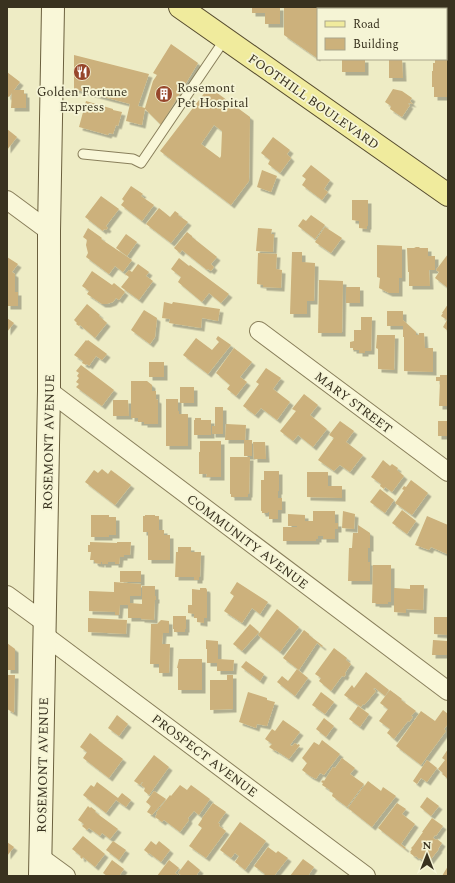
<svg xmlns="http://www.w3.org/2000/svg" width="455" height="883" viewBox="0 0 455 883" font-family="Spectral,serif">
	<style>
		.building { fill: #ccb17b; fill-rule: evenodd; filter: url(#shadow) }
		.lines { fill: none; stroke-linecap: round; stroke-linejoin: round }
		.lane-casing { stroke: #897f5b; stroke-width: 11 }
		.street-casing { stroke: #897f5b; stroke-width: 20 }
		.secondary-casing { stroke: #6b603e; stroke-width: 24 }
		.primary-casing { stroke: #574c2f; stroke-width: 24 }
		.lane { stroke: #f9f7d8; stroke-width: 9 }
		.street { stroke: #f9f7d8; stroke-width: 18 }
		.secondary { stroke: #f9f7d8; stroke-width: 22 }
		.primary { stroke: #f0eb9d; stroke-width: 22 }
		.labels { text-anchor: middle; stroke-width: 3.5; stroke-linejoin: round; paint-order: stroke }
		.poi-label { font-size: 13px; fill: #39321f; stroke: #f5f4d5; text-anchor: start }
		.street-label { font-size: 13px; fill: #39321f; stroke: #f5f4d5 }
	</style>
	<defs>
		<filter id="shadow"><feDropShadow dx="3.5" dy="3.5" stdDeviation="0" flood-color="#0004"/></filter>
	</defs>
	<rect width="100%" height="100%" fill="#eeecc5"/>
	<!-- building -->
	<g class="building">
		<path d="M252 7H280V24H265V13H252Z"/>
		<path d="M284 7H317V58L284 35Z"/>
		<rect x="327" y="7" width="38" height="2"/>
		<path d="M428 7H448V22H446V9H428Z"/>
		<path d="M171 44 198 63 161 125 145 109 142 125 126 121 130 104 74 89V55L149 74 138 106 145 108 153 81 157 75 153 73Z"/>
		<path d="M446 45H448V97H434V87H432V71H433V63H435V59H446Z"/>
		<rect x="342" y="59" width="23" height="13"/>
		<path d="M389 59H402L403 78H389Z"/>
		<path d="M7 72 20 82 14 90H24V94H26V108H11L12 93 9 97 7 96Z"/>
		<path d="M209 87 250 117 249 181 231 205 160 151ZM214 125 222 131 221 156 220 158 201 144Z"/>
		<path d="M393 89 402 91 412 98 410 101 413 104 409 103 408 104 410 105 402 117 390 109 391 106 385 102Z"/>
		<path d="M86 101 113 109V110L122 112 118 126 116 125 113 134 109 133 108 135 79 127Z"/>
		<path d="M7 129 17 137 7 150Z"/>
		<path d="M273 137 290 150 287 154 291 158 280 173 268 164 270 160 261 153Z"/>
		<path d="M311 165 330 180 324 189 328 192 322 200 302 185 306 179 302 176Z"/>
		<path d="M262 170 277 176 271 192 257 187Z"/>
		<path d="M131 186 143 194 141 196 154 205 142 221 121 205 124 201 122 199Z"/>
		<path d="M101 196 119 209 106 226 108 228 106 230 104 229 103 231 85 217Z"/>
		<path d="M352 200H368V226H367V229L359 228V221L352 220Z"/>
		<path d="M159 208 170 217 175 211 179 214 178 215 188 222 171 243 146 224Z"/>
		<path d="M311 215 325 225 315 239 298 226 303 219 306 221Z"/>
		<path d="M325 227 342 238 331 253 315 242Z"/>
		<path d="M88 228 102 238 101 239 132 260 123 272 115 266 109 274 86 257 88 253 86 245 87 240 83 237Z"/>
		<path d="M258 228 272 229 271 234H274L273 252 256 251Z"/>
		<path d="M187 232 192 236V237L217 257 211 264 214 267 211 271 208 269 207 270 182 250 180 253 174 248Z"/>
		<path d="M126 234 137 242 127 256 116 248Z"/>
		<path d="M377 245 402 246V278H399V293H389L379 288 380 278 377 277Z"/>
		<path d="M416 247H419L420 248H428V256H435V270H429L430 286H409V272H408L407 248H414Z"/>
		<path d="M292 252H302V262L315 263 314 301H307V314H290Z"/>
		<path d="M258 253 277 254 276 269 282 270 281 288 263 287V285L257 284Z"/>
		<path d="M448 254V288L435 278 439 272 436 270Z"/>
		<path d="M7 257 18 264 12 272 15 274V292H18V306H7Z"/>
		<path d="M179 258 189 266 190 265 229 294 221 303 209 293 202 302 178 282 181 277 171 269Z"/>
		<path d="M138 264 149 272 146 276 153 281 139 300 121 287 129 277 125 274 129 270 132 272Z"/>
		<path d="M92 271 112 285 114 283 125 292 119 300 116 298 113 302 107 304H102L87 294 89 291 82 286Z"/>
		<path d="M319 280 343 281 342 333H318Z"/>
		<rect x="346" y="287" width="14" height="16"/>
		<path d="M164 302 172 304 173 302 220 309 218 321 202 318 201 328 169 323 170 319 162 318Z"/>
		<path d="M87 304 100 315 99 316 107 323 95 338 80 325 79 326 76 324 77 323 74 320Z"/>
		<path d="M448 304V331L443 327 447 320 441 316 443 313H442Z"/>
		<path d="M144 310 157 318 155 337 150 344 131 330Z"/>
		<path d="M387 311H403V320L416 332V335H419V333H424L425 348H433V372L404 371V337H403V326H387Z"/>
		<path d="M361 317H372L371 351H365V353H359V350H353V348H350V342L354 341V330H361Z"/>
		<path d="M7 318 14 323 7 332Z"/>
		<path d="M377 335H395L394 370 378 369V349L376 348Z"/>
		<path d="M218 336 231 345 208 374 183 355 196 338 212 350 219 342 216 339Z"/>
		<path d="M86 340 87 341 88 340 107 354 102 360 96 356 89 366 87 364 86 365 82 363 83 361 74 355Z"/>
		<path d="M234 348 252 362 240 377 247 382 236 396 227 389 230 385 216 373Z"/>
		<rect x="149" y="362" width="15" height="15"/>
		<path d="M81 365 114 390 102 406 76 387 79 384 76 382 79 378 77 376 79 373 76 371Z"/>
		<path d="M266 368 281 378 273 389 290 402 277 420 261 408 255 415 243 406 259 384 256 382Z"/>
		<path d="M440 375H448V406H439L440 381H436V377H440Z"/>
		<path d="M131 381H147L152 385V391H156V399L158 400V424H144V422H138V418H131Z"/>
		<rect x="180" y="387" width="14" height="16"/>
		<path d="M304 394 318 405 310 415 327 429 313 447 298 435 293 441 280 431 296 411 292 409Z"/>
		<path d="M166 399H178V411H179V414H188V446H166Z"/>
		<path d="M113 400H128L129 416H113Z"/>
		<path d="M215 407H223V434H212V426H215Z"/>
		<path d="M195 418H201V420H211V435H194V420H195Z"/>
		<path d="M340 421 354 431 346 442 363 455 350 472 340 465 334 471 318 460 334 438 329 435Z"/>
		<rect x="438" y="421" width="10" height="15"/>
		<path d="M226 424 246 425 245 440H252V456H244V440H225Z"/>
		<path d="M200 441H221V477H206L207 474H199V452H200Z"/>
		<path d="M253 442H265L266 459H254Z"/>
		<path d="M230 457H250L249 494H248V497H231V494H230Z"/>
		<path d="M383 460 390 466 392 464 398 468 397 470 404 476 392 492 385 487 384 489 380 486 381 484 371 477Z"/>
		<path d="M102 469 108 474 111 470 131 485 115 505 85 482 94 470 98 473Z"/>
		<path d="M264 471H279V491H278V498H282V510H278V519H269V512H268V513H262V511H261V480H264Z"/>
		<path d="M307 472H328V486H342V498L307 497Z"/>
		<path d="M411 480 428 493 412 515 395 503 404 490 402 489 404 486 406 487Z"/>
		<path d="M380 489 394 500 385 513 370 502Z"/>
		<path d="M402 510 416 521 407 534 392 523Z"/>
		<path d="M313 511H335V523H338V529H335V539H323V536H318V539H316V541H283V527H297V526H288V514L305 515V521H313Z"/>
		<path d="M343 511 355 514 354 529 342 528Z"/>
		<path d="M91 515H109V517H116V535H109V537H91Z"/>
		<path d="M145 515H155V516H159V530H164V535H170V560H148V532H143V516H145Z"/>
		<path d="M427 516 448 525V551L447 554 431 547 429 550 415 545Z"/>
		<path d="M358 525 370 533V548H368V562H370V581H348L349 548H352L353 533H358Z"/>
		<path d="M90 542 117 543V542H131L130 555H124V557H120L119 564H115V562H108V564H102V562H101V564L95 563V562H94V560H90L91 552H88V545H90Z"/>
		<path d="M178 547H191V552H201L200 577H199V580H194V577H175L176 552H178Z"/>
		<path d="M373 565H391V602H388V604H376V603H372Z"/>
		<rect x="120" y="571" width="21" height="11"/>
		<path d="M114 582 141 584V596H130V603L142 604V586H155V596H156V600H155L154 620 141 619V618H128V605H120L119 615H115V612L89 611V591L114 592Z"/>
		<path d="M237 582 268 602 260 614 252 608 242 623 224 611 234 596 230 593Z"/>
		<path d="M410 585H424L423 610 406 609V613L394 612V588L410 589Z"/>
		<path d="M200 588H206L207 590V618H204V623L197 622V618H194V614L188 613V605H192V589L200 590Z"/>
		<path d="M277 609 299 627 280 652 258 635Z"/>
		<path d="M173 616H186V629H185V632H174V629H173Z"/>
		<path d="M434 617H448V635L434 634Z"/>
		<path d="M88 618 127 620 126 634 88 632Z"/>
		<path d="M161 620 169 621V633H163L162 644H170L169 673H159V664H150L151 624H157Z"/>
		<path d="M250 624 259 632 242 651 233 644Z"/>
		<path d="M304 630 309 634V635L323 646 322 647 317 643 299 670 283 658Z"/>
		<path d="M206 640 218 641V659L234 660 233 671H217V663H207V649H206Z"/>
		<path d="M433 640 447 641V655H432Z"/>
		<path d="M7 643 15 649V670H7Z"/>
		<path d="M334 648 347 658 346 660 351 664 345 673 346 674 344 677 342 676 331 691 319 681 321 678 315 674Z"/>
		<path d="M179 659H202V690H178V668H177Z"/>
		<path d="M246 661 264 674 260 681 241 667Z"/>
		<path d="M297 669 308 678 295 696 277 682 282 676 288 681Z"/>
		<path d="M366 672 389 690 385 696 375 688 373 689 376 691 366 703 364 705 363 704 361 707 344 695 352 685 354 688Z"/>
		<path d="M7 675H15L14 713 7 709Z"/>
		<path d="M227 675H233V709L210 710V680H227Z"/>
		<path d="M390 690 402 699 401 700 416 711 411 716 413 717 409 722 408 721 394 739 387 733 390 729 379 721 388 709 380 703Z"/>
		<path d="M248 692 267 698V700L275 702 267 726 257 724 256 728 239 722Z"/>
		<path d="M321 692 334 702 325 714 312 705Z"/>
		<path d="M358 706 369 714 360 727 349 719Z"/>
		<path d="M443 710 448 714V724L444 729 446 731 421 765 396 746 421 711 435 721Z"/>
		<path d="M117 715 128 724 119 736 108 728Z"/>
		<path d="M324 718 334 726 326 737 316 729Z"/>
		<path d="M283 720 300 732 290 745 292 746 295 743 298 745V744L300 745 289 759 275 750V751L269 747 272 744 265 739 272 729 275 731Z"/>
		<path d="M90 733 99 740H98L123 759 109 778 83 758 87 752 80 747Z"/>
		<path d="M322 740 340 754 324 775 320 773 316 779 310 776 302 770 307 763 302 758 314 742 319 745Z"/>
		<path d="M448 749V779L442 774 443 773 438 769 445 760 442 758Z"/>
		<path d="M154 755 169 767 149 795 144 791 145 788 141 785 143 782H142L140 785 134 781Z"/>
		<path d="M342 758 355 768 350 774 364 784 347 807 332 796 333 793 329 791 330 790 322 785 323 783 321 782 323 780 324 781 333 767 335 768Z"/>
		<path d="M427 760 437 768 427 782 421 778 417 784 413 781Z"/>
		<path d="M368 781 381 791 383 787 396 796 372 827 348 808Z"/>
		<path d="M97 782 118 798 122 793 131 800 126 807 116 800 106 813 83 795 90 786 91 785 94 787Z"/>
		<path d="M180 785 187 790 191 785 210 799 199 815 194 811 188 818 189 820 180 832 164 820 162 822 155 817 157 814 156 813 170 795 171 796Z"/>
		<path d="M154 791 166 799 152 815 147 812 151 806 146 802Z"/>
		<path d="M427 797 439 806 431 816 420 807Z"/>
		<path d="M213 803 226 812 218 823 220 824 219 826 226 831 206 858 189 846 202 828 198 825 202 819V818Z"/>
		<path d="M397 803 406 809 402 814 415 824 401 844 406 848 405 849 378 828Z"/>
		<path d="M88 806 90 808 91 807 96 811 95 812 118 829 110 839 102 833 100 836 89 828 87 830 82 826 84 824 78 820Z"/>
		<path d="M432 818 443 826 436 836 435 835 433 838 436 840 437 839 442 843 438 849H439L435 854 428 863 423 859V860L420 858 419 859 416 856 415 857 410 853 411 852H410L412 849 411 848 413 846 423 832H422Z"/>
		<path d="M240 822 266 841 245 870 235 862 239 856 235 853 231 858 220 850Z"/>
		<path d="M83 836 105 854 95 867 83 857 82 859 80 857 81 856 72 849Z"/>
		<path d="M113 841 126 850 119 860 106 850Z"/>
		<path d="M151 841 156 845 159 841 170 850 161 862 149 853V854L144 850Z"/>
		<path d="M7 842 14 847 7 856Z"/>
		<path d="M268 847 276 853 278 851 288 858 274 876H263L265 874 254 866Z"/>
		<path d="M303 859 314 867 308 876H290Z"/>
		<path d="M112 860 124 869 119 876H107L103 873Z"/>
		<path d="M169 860 179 868 175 873 179 876H157Z"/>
		<path d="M188 860 200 870 196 876H182L178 873Z"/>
		<path d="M448 866V876H442Z"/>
	</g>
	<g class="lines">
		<!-- lane casing -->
		<g class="lane-casing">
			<path id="lane" d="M83 154 133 159 141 163 225 39"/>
		</g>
		<!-- street casing -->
		<g class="street-casing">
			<g id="street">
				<path d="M7 200 49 231"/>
				<path d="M259 331 448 472"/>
				<path d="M49 391 448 691"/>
				<path d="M7 595 44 622"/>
				<path d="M44 635 366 876"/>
				<path d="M40 857 66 876"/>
			</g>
		</g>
		<!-- secondary casing -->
		<g class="secondary-casing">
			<path id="secondary" d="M40 876 49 391V231L53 7"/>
		</g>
		<!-- primary casing -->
		<g class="primary-casing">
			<path id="primary" d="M180 7 448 195"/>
		</g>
		<!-- lane -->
		<use href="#lane" class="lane"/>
		<!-- street -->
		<use href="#street" class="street"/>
		<!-- secondary -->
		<use href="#secondary" class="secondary"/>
		<!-- primary -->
		<use href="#primary" class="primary"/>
	</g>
	<!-- icons -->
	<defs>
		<g id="restaurant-disc" transform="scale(0.9)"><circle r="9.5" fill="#97462b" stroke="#f5f4d5"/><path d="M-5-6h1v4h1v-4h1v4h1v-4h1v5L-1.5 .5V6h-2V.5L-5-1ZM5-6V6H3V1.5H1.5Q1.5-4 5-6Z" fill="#fff"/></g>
		<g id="building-disc" transform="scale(0.9)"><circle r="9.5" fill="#97462b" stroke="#f5f4d5"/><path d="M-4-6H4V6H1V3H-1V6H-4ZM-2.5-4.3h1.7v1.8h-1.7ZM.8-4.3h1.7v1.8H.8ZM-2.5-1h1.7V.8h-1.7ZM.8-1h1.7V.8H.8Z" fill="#fff"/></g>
	</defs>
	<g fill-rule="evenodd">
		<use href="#restaurant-disc" x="82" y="72"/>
		<use href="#building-disc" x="164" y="94"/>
	</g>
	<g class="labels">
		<!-- poi labels -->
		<g class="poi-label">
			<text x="177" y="92">Rosemont<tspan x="177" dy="15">Pet Hospital</tspan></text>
			<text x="82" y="96" text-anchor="middle">Golden Fortune<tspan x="82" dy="15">Express</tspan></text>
		</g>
		<!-- street labels -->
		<g class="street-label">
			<text transform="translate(314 101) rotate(35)" y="5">FOOTHILL BOULEVARD</text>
			<text transform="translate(354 402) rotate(37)" y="5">MARY STREET</text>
			<text transform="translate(48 442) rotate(-89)" y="5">ROSEMONT AVENUE</text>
			<text transform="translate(248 541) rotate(37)" y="5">COMMUNITY AVENUE</text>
			<text transform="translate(205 755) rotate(37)" y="5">PROSPECT AVENUE</text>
			<text transform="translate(42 765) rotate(-89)" y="5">ROSEMONT AVENUE</text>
		</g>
	</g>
	<!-- border -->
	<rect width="455" height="883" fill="none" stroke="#39321f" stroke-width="16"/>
	<!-- legend -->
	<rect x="317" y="8" width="130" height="52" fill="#f5f4d5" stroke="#aaa68c"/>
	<rect x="325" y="21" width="20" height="6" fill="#f0eb9d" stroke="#aaa68c"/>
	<text x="353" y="28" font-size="12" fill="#39321f">Road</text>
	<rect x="325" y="38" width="20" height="12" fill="#ccb17b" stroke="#aaa68c"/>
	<text x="353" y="48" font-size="12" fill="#39321f">Building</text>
	<!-- north arrow -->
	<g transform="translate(427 855)" stroke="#f5f4d5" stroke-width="3" paint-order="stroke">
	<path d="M0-3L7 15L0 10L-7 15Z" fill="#39321f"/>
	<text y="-6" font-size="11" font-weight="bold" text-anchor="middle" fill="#39321f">N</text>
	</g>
</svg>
